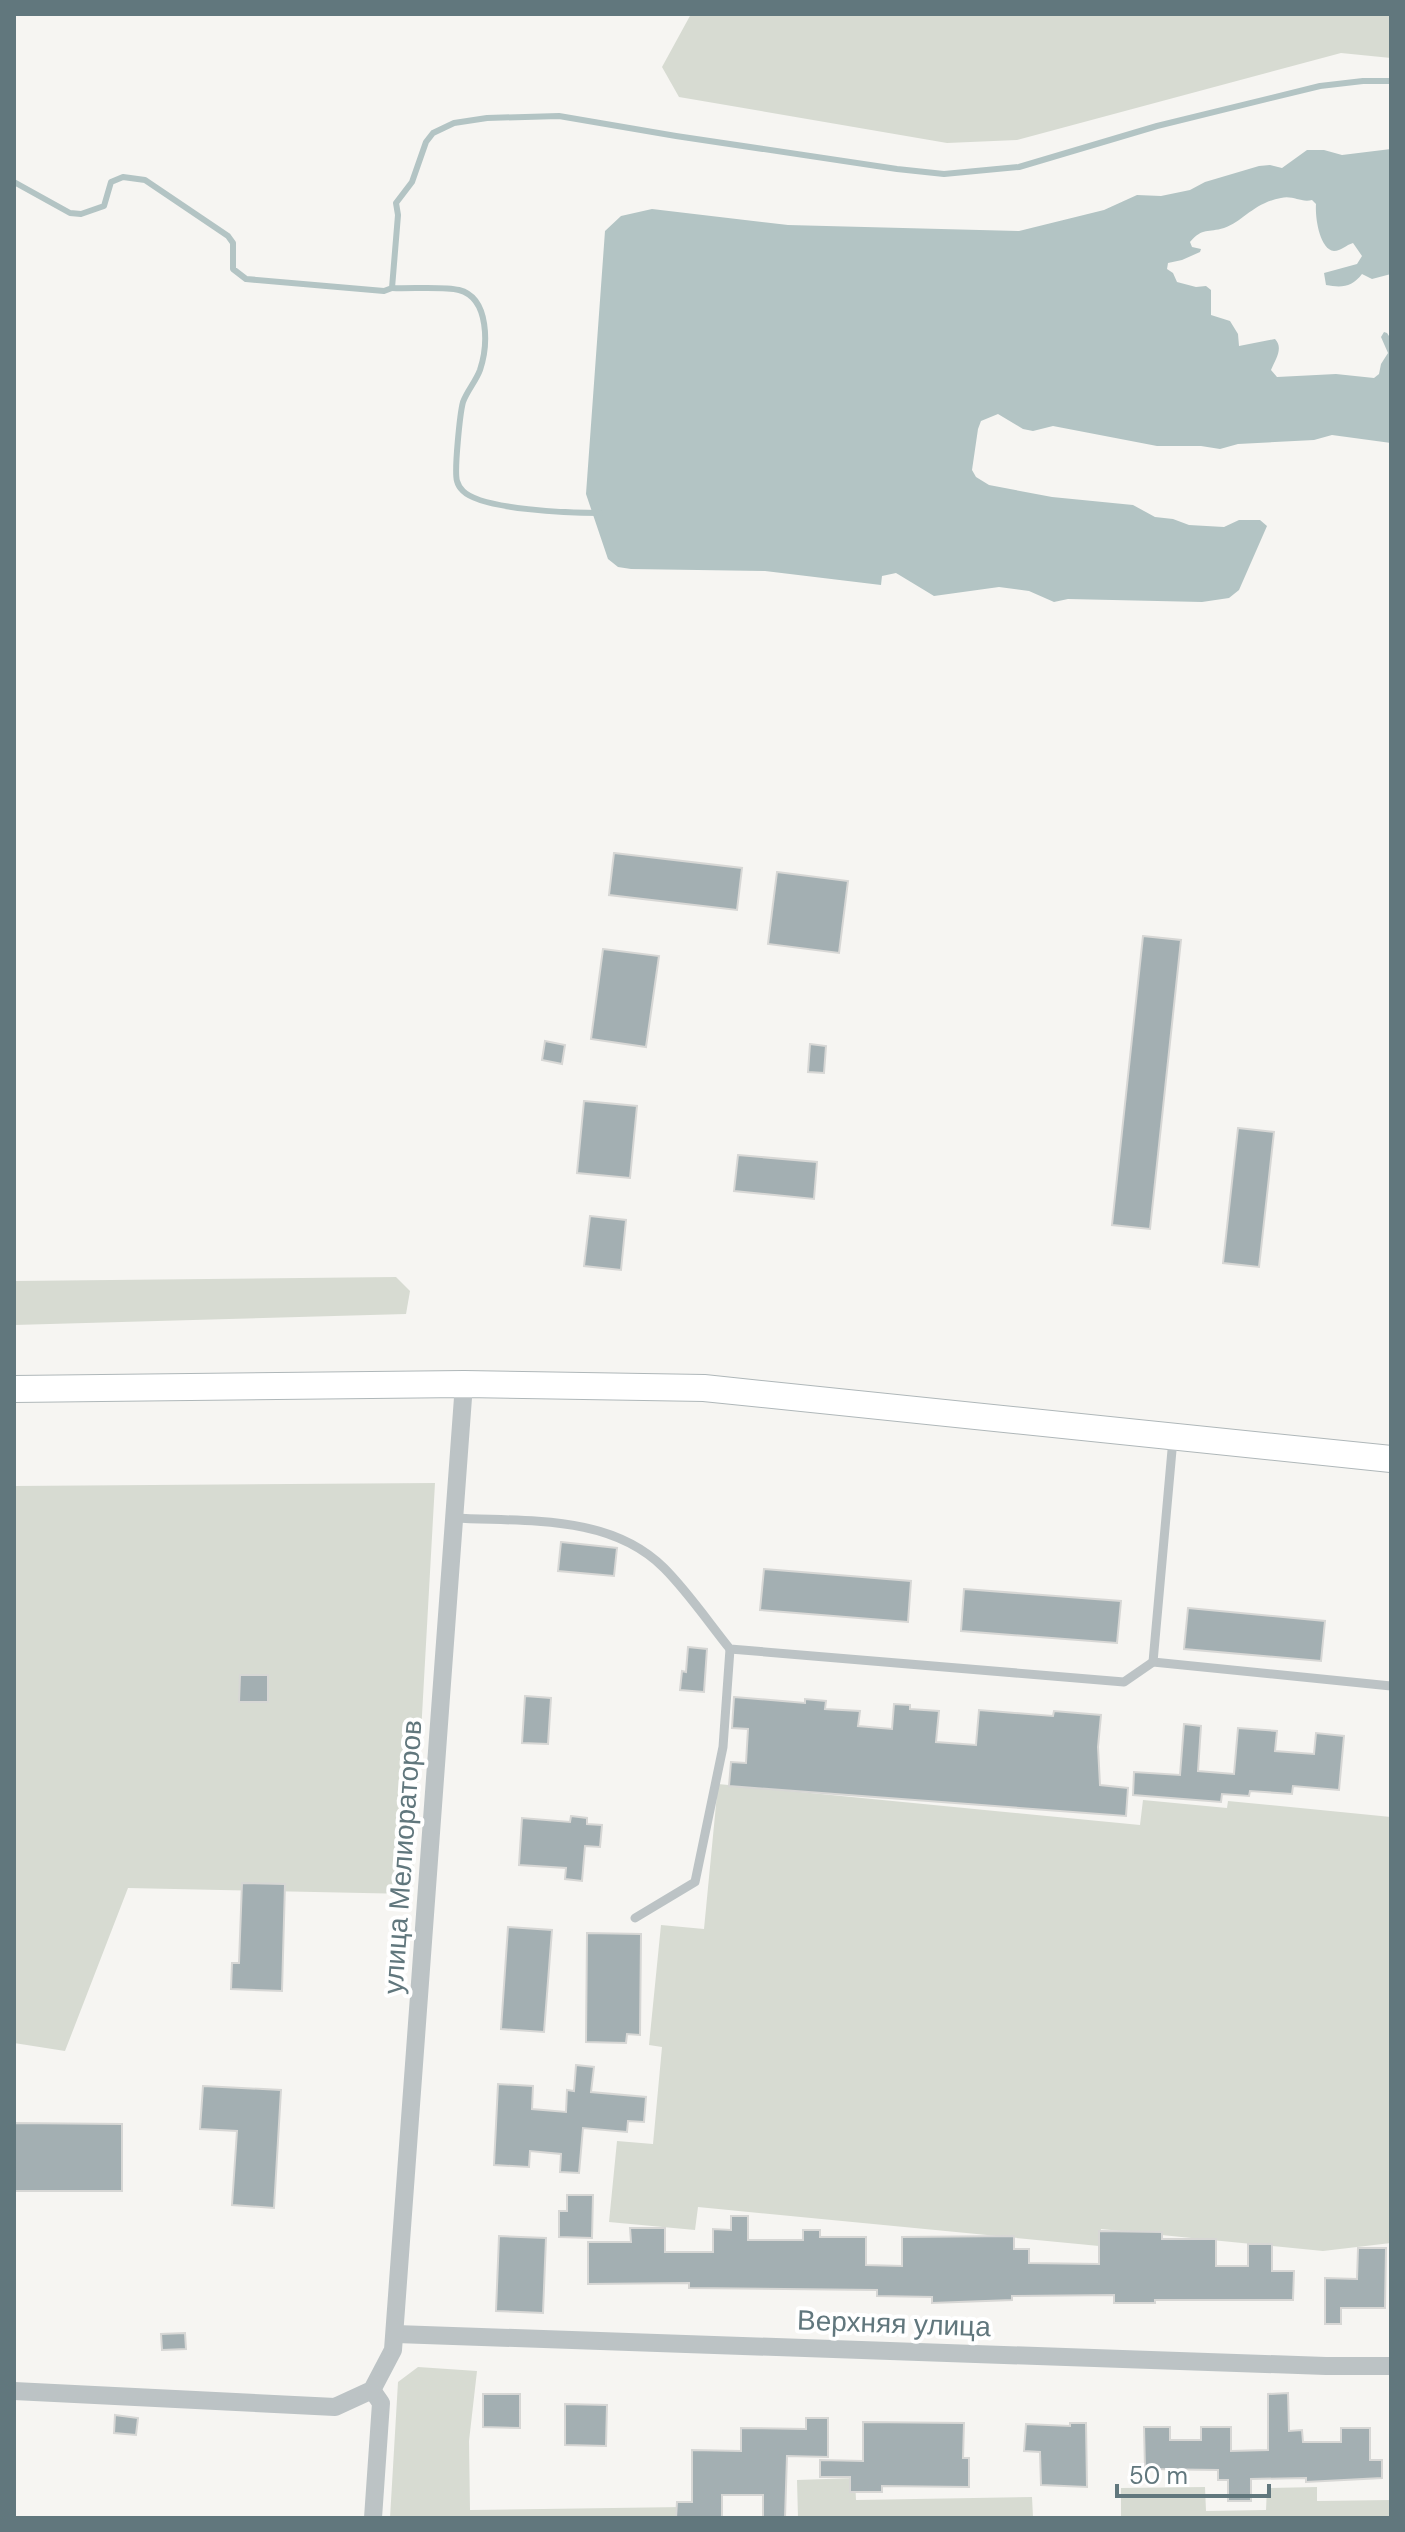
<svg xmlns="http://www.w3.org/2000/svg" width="1405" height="2532" viewBox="0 0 1405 2532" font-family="'DM Sans',sans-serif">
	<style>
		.green { fill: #d7dbd2 }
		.water { fill: #b3c4c4 }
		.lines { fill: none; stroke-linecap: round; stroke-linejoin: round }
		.stream { stroke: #b3c4c4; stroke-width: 6 }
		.building { fill: #a3afb2; stroke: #d7d7d5; stroke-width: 2 }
		.secondary-casing { stroke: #afb7b9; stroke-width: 28 }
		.lane { stroke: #bcc3c5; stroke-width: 9 }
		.street { stroke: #bcc3c5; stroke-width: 18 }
		.secondary { stroke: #fff; stroke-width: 26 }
		.labels { text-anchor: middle; stroke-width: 8; stroke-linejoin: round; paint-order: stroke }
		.street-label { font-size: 28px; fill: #61777d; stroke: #fff }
	</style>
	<rect width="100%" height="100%" fill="#f6f5f2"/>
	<!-- green -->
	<g class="green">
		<path d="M691 14H1391V58L1341 53 1017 140 947 143 679 97 662 67Z"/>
		<path d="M396 1277 410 1291 406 1314 14 1325V1281Z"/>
		<path d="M435 1483 412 1894 128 1888 65 2051 14 2043V1486Z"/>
		<path d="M718 1784 1140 1825 1143 1800 1227 1808 1228 1801 1391 1817V2243L1323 2251 1101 2229 1099 2246 698 2207 695 2230 609 2222 617 2141 653 2144 662 2047 649 2045 661 1925 704 1929Z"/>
		<path d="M418 2367 477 2371 469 2441 470 2510 683 2507V2518H390L398 2382Z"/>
		<path d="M855 2478 856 2500 1032 2497 1033 2517 1121 2516V2488L1205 2487 1206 2511 1266 2510 1267 2488 1317 2487V2501L1391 2500V2518H798L797 2480Z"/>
	</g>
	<!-- water -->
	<path class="water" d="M1391 149V274L1372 279 1362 274C1352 287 1342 288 1326 285L1324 273 1357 264 1362 256 1353 243C1346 245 1341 251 1334 251 1319 249 1315 216 1316 204L1312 200C1301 203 1293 195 1281 198 1253 203 1244 221 1224 228 1208 233 1203 227 1190 242L1192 247 1201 249 1200 252 1182 260 1168 263 1167 269 1173 273 1177 282 1196 287 1206 286 1211 290V315L1230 321 1238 334 1239 346 1275 339C1284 348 1275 360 1271 370L1277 377 1336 374 1374 378 1379 374 1381 364 1388 353 1381 337 1384 332 1387 333 1391 339V443L1332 435 1314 440 1238 444 1220 449 1201 446H1157L1053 426 1033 431 1023 429 998 414 981 421 978 429 972 470 976 477 989 485 1052 497 1133 505 1155 517 1173 519 1189 525 1224 527 1239 520H1260L1267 526 1239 590 1229 598 1202 602 1068 599 1054 602 1029 591 999 587 934 596 896 573 882 576 881 585 765 571 631 569 618 567 608 559 586 494 605 231 621 216 652 209 788 225 1019 231 1104 210 1137 195 1161 196 1190 190 1205 182 1259 166 1270 165 1282 168 1307 150H1324L1342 155Z"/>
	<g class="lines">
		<!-- stream -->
		<g class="stream">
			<path d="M14 182 70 213 81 214 104 206 111 182 123 177 145 180 228 236 233 243V269L246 279 384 291 392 288 398 215 396 203 412 182 426 142 433 133 454 123 487 118 559 116 676 136 897 169 944 174 1019 167 1157 126 1320 86 1363 81H1391"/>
			<path d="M392 288C410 289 443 286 459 290 490 298 488 346 480 370 476 381 467 391 463 402 460 413 454 471 457 481 458 485 460 488 463 491 482 510 572 513 600 513"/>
		</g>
	</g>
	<!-- building -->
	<g class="building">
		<path d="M614 853 742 868 737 910 609 895Z"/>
		<path d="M777 872 848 881 839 953 768 944Z"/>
		<path d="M1143 936 1181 940 1150 1229 1112 1225Z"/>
		<path d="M603 949 659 956 646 1047 591 1039Z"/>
		<path d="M545 1041 565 1045 562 1064 542 1060Z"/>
		<path d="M810 1044 826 1046 824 1073 808 1072Z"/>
		<path d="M584 1101 637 1106 630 1178 577 1173Z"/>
		<path d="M1238 1128 1274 1132 1259 1267 1223 1263Z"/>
		<path d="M738 1155 817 1162 814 1199 734 1191Z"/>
		<path d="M590 1216 626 1220 621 1270 584 1266Z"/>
		<path d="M561 1542 617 1548 614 1576 558 1571Z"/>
		<path d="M764 1569 911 1581 908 1622 760 1610Z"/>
		<path d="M964 1589 1121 1601 1117 1643 961 1631Z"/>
		<path d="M1188 1608 1325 1621 1321 1661 1184 1649Z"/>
		<path d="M688 1647 707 1649 704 1692 680 1690 682 1671 686 1672Z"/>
		<path d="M240 1675H268V1702H239Z"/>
		<path d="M525 1696 551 1698 548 1744 522 1743Z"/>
		<path d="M734 1697 805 1703V1699L826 1701 825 1709 860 1711 858 1726 892 1729 894 1704 910 1705V1709L939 1711 936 1742 976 1745 979 1710 1053 1716 1054 1711 1101 1715 1098 1747 1100 1785 1128 1788 1126 1816 729 1786 731 1762 746 1763 748 1729 732 1728Z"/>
		<path d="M1184 1724 1201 1726 1198 1771 1234 1774 1238 1728 1277 1731 1275 1751 1314 1754 1316 1733 1344 1736 1339 1790 1293 1786 1292 1794 1250 1791 1249 1796 1222 1794 1221 1802 1133 1795 1134 1772 1180 1775Z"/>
		<path d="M571 1816 587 1818V1824L602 1825 600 1847 585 1846 582 1881 565 1879 566 1868 519 1865 522 1818 570 1822Z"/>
		<path d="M242 1883 285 1884 282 1991 231 1989 232 1963H239Z"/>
		<path d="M508 1927 552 1930 544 2032 501 2029Z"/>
		<path d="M587 1933 641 1934 640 2035 627 2034 626 2043 586 2042Z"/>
		<path d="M576 2065 594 2067 591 2092 646 2097 644 2122 628 2121 627 2132 583 2128 579 2173 560 2172 561 2154 530 2151 529 2167 494 2165 498 2084 533 2086 532 2109 566 2112 567 2090 574 2091Z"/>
		<path d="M203 2086 281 2090 274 2208 232 2205 237 2131 200 2129Z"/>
		<path d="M14 2123 122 2124V2191H14Z"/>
		<path d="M567 2195H593L592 2238 559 2237V2211H567Z"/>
		<path d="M731 2216H748V2240H803V2230H820V2237H866V2265L902 2266V2237L1014 2236V2249H1029V2263L1099 2264V2231L1162 2232V2239H1216V2266H1248V2244H1272V2271H1294L1293 2300H1155V2303H1114V2295L1012 2296V2300L932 2303V2297L877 2296V2290L689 2288V2283L588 2284V2242H631L630 2228H665V2252H713V2229L731 2230Z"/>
		<path d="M499 2236 546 2238 543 2313 496 2311Z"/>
		<path d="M1358 2248H1386L1385 2308H1341V2324H1325V2278L1357 2279Z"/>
		<path d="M185 2333 186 2349 162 2350 161 2334Z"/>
		<path d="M1288 2393 1289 2431 1302 2430 1303 2442H1341V2428H1370V2460H1382V2478L1306 2482V2478L1251 2479V2501H1228V2480H1218V2470L1145 2469 1144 2427H1170V2440H1201V2427H1231V2451L1268 2450V2394Z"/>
		<path d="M483 2394H520V2428L483 2427Z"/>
		<path d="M565 2404 607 2405 606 2446 565 2445Z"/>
		<path d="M115 2415 138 2418 136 2435 114 2433Z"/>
		<path d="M806 2418H828V2457L787 2456 785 2518H763V2495H722V2518H676L677 2502H692V2450L741 2451V2428L806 2429Z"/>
		<path d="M863 2422 964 2423 963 2458H969V2487L882 2486V2492H850V2477H820V2460L863 2461Z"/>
		<path d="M1070 2423H1086L1087 2487 1041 2485 1040 2452 1024 2451 1026 2424 1070 2426Z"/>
	</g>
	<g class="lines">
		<!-- secondary casing -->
		<g class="secondary-casing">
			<path id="secondary" d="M14 1389 464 1384 704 1388 1391 1459"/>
		</g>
		<!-- lane -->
		<g class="lane">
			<path d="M455 1518C527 1522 610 1514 664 1568 688 1592 709 1623 730 1649L1124 1682 1153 1662 1391 1686"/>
			<path d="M1153 1662 1173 1439"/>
			<path d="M635 1918 695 1882 723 1747 730 1649"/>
		</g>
		<!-- street -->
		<g class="street">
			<path d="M396 2334 1326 2366H1391"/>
			<path d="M372 2390 381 2403 373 2518"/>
			<path d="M14 2391 335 2407 372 2390 393 2350 464 1384"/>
		</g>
		<!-- secondary -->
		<use href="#secondary" class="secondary"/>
	</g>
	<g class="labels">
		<!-- street labels -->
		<g class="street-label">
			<text transform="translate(402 1857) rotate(-86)" y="10">улица Мелиораторов</text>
			<text transform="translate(894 2323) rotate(2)" y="10">Верхняя улица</text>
		</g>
	</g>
	<!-- border -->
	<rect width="1405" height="2532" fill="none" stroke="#61777d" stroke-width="32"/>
	<!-- scale -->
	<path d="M1117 2484v12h152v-12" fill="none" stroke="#61777d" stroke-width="4"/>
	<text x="1129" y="2484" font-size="24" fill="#61777d" stroke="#ffffff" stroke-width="6" paint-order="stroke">50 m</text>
</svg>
